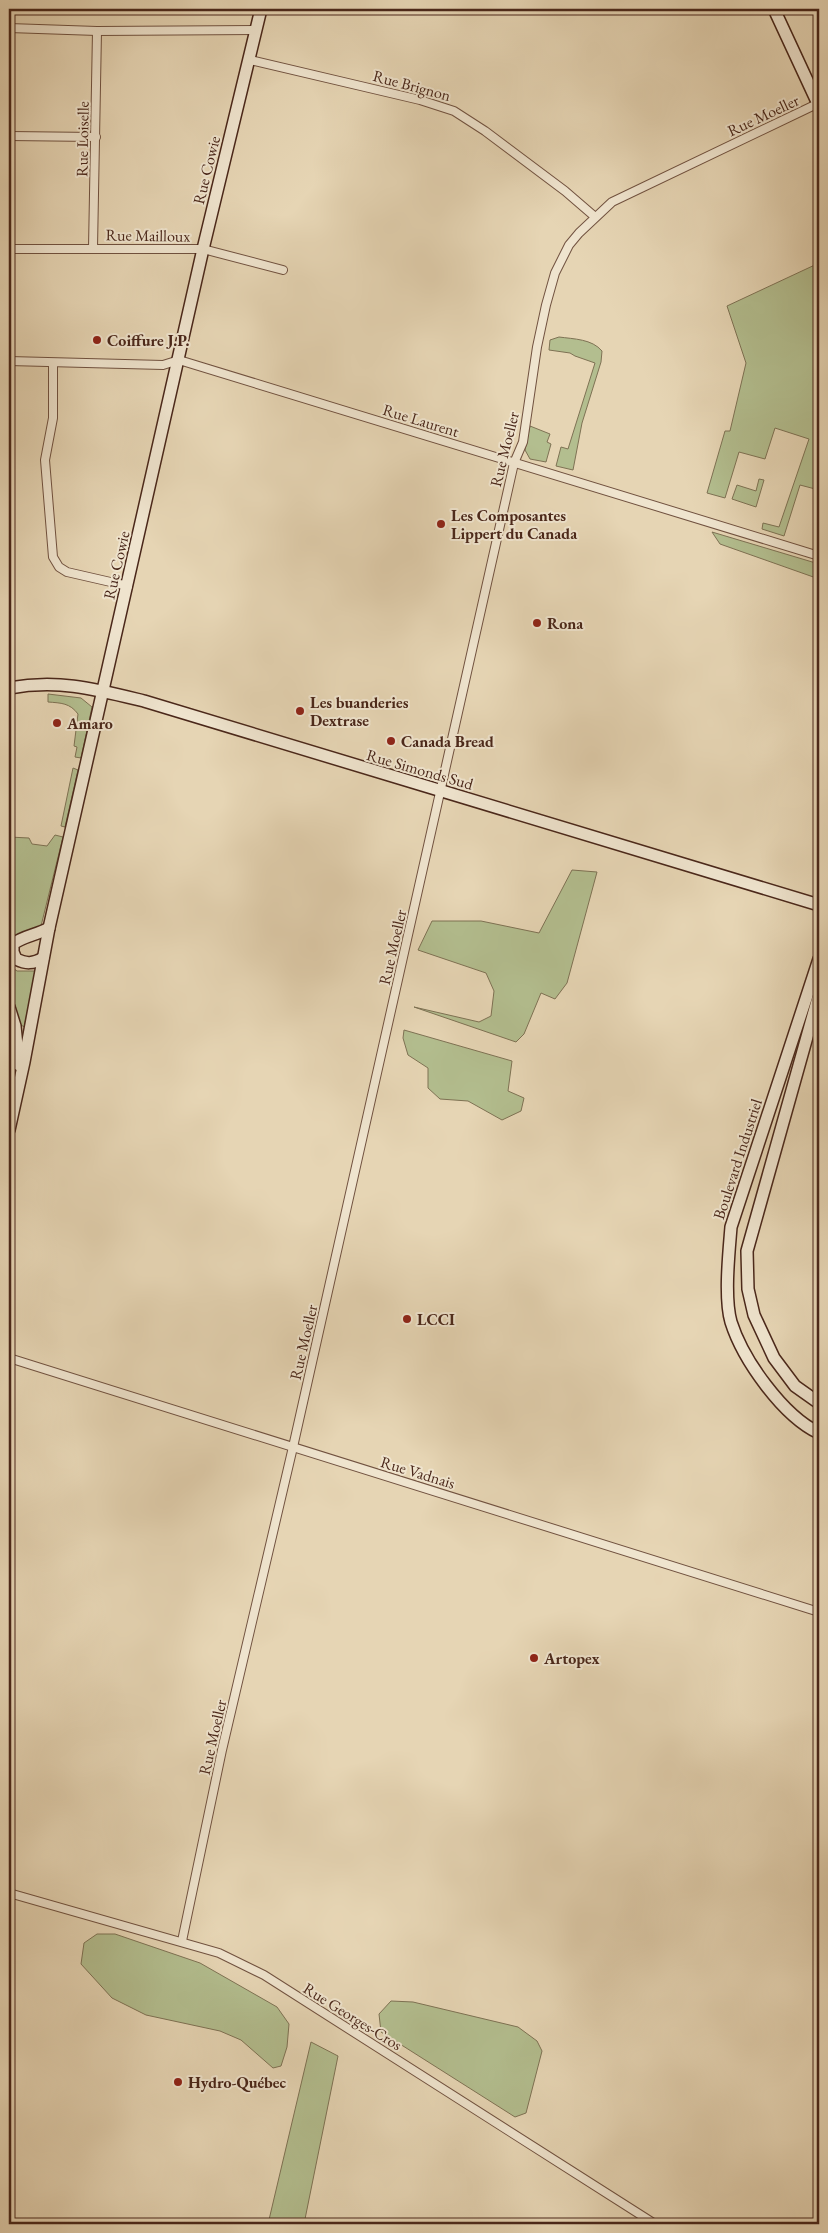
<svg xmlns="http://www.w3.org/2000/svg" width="828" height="2233" viewBox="0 0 828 2233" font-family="'EB Garamond',serif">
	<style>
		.green { fill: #b3be8f; stroke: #7e7254 }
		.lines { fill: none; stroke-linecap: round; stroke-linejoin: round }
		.street-casing { stroke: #715240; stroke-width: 10 }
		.secondary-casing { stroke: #4a271a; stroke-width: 14 }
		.street { stroke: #efe4ce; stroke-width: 8 }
		.secondary { stroke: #efe4ce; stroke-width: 11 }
		.poi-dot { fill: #8f2418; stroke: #efe4ce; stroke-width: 2 }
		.labels { text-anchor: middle; stroke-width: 4; stroke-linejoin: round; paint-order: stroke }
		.street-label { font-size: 16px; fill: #4a271a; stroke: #efe4ce }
		.poi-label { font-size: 16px; font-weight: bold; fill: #4a271a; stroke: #efe4ce; text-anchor: start }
	</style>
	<rect width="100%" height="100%" fill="#e6d5b4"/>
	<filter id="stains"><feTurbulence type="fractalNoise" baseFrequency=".004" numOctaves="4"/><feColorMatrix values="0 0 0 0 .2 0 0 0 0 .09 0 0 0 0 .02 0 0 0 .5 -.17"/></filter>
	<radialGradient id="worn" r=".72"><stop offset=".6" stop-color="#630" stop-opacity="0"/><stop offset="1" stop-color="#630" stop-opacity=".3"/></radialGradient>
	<!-- green -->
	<g class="green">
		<path d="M819 263V490L800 485 784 536 762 529 763 523 779 527 809 439 775 428 765 459 739 452 725 498 707 493 725 431H730L746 363 727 306Z"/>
		<path d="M559 337C574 339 592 339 602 351L601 362 582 423 573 470 556 466 561 447 568 449 595 363 575 356 570 353 549 350 550 340Z"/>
		<path d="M530 426 550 434 547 442 551 444 546 462 530 459 525 450Z"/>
		<path d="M759 479 764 480 756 507 732 499 737 485 756 491Z"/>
		<path d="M712 532 819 564V579L720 544Z"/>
		<path d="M48 694 81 698 92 707 81 758 75 757 77 747 74 746 78 714C70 703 61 703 48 702Z"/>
		<path d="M73 768 78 770 65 827 61 826Z"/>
		<path d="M55 835 63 837 41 926C30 933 18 931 9 940V837L29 838 32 844 47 846Z"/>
		<path d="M572 870 597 872 567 983 555 999 541 993 524 1034 516 1042 414 1007 479 1022 491 1016 494 991 486 973 418 950 432 921H481L539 933Z"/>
		<path d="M9 965 17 971H34L36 973 24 1027 20 1024 9 990Z"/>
		<path d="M404 1030 512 1061 508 1091 524 1098 521 1111 502 1120 468 1101 440 1099 428 1088V1068L408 1055 403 1038Z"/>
		<path d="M97 1934H115L200 1963 277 2007 289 2024 287 2047 281 2066 273 2068 241 2040 220 2031 146 2015 112 1998 81 1964 84 1943Z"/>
		<path d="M391 2001 413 2002 518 2027 537 2041 542 2051 526 2113 515 2117 381 2032 379 2014Z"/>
		<path d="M311 2042 338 2056 304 2224H268Z"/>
	</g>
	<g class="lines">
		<!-- street casing -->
		<g class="street-casing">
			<g id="street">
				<path d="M9 28 97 31 256 30"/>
				<path d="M250 60 420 100 454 111 485 131 565 191 594 216"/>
				<path d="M9 136 96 137"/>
				<path d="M93 248 97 31"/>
				<path d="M9 249H203L283 270"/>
				<path d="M9 361 163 365 179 360 819 556"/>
				<path d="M53 363V418L45 460 53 557 59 567 67 572 128 586"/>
				<path d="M9 1358 819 1612"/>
				<path d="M9 1893 219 1953 264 1975 655 2224"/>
				<path d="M182 1941 222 1750 293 1447 514 463 523 442 537 347 546 305 555 273 569 245 579 233 612 202 819 103"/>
			</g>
		</g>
		<!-- secondary casing -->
		<g class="secondary-casing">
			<g id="secondary">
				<path d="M774 9 819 106"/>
				<path d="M9 688C59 679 95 689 144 701L819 905"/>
				<path d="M43 958C33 964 26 964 16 959L13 952V944C23 936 37 935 49 928"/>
				<path d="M819 959 731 1227C729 1252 724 1298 731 1322 743 1360 783 1416 819 1433"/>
				<path d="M819 994 747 1251 748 1289 754 1315 774 1358 795 1386 819 1403"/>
				<path d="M9 1007 15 1026 19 1065"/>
				<path d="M9 1130 24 1062 49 928 203 249 261 9"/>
			</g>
		</g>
		<!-- street -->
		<use href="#street" class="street"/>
		<!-- secondary -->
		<use href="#secondary" class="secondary"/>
	</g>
	<!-- markers -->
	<g class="poi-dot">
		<circle cx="97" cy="340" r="5"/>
		<circle cx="441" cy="524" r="5"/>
		<circle cx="537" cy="623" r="5"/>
		<circle cx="300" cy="711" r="5"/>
		<circle cx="57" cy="723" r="5"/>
		<circle cx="391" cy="741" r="5"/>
		<circle cx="407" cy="1319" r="5"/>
		<circle cx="534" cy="1658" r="5"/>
		<circle cx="178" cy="2082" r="5"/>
	</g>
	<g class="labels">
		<!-- street labels -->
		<g class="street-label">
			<text transform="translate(412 85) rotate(15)" y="6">Rue Brignon</text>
			<text transform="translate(763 115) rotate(-25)" y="6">Rue Moeller</text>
			<text transform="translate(82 139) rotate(-89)" y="6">Rue Loiselle</text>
			<text transform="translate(206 170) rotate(-76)" y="6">Rue Cowie</text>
			<text transform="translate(148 235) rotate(1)" y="6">Rue Mailloux</text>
			<text transform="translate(421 420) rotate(17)" y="6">Rue Laurent</text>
			<text transform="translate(504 449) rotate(-76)" y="6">Rue Moeller</text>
			<text transform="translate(116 565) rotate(-77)" y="6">Rue Cowie</text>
			<text transform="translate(420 769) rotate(16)" y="6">Rue Simonds Sud</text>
			<text transform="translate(392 947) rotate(-77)" y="6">Rue Moeller</text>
			<text transform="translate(737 1159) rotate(-72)" y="6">Boulevard Industriel</text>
			<text transform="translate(303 1342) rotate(-77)" y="6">Rue Moeller</text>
			<text transform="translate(418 1472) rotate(17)" y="6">Rue Vadnais</text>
			<text transform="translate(212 1737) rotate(-77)" y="6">Rue Moeller</text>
			<text transform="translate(353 2016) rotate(32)" y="6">Rue Georges-Cros</text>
		</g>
		<!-- poi labels -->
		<g class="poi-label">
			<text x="107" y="346">Coiffure J.P.</text>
			<text x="451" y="521">Les Composantes<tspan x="451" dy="18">Lippert du Canada</tspan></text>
			<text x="547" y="629">Rona</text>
			<text x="310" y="708">Les buanderies<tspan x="310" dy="18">Dextrase</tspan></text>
			<text x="67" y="729">Amaro</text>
			<text x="401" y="747">Canada Bread</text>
			<text x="417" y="1325">LCCI</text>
			<text x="544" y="1664">Artopex</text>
			<text x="188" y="2088">Hydro-Québec</text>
		</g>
	</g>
	<!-- margin -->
	<rect width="828" height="2233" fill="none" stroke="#e6d5b4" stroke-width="30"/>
	<rect x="10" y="10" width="808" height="2213" fill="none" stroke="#4a271a" stroke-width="2.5"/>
	<rect x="15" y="15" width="798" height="2203" fill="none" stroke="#4a271a"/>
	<rect width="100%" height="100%" filter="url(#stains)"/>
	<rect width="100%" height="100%" fill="url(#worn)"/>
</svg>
